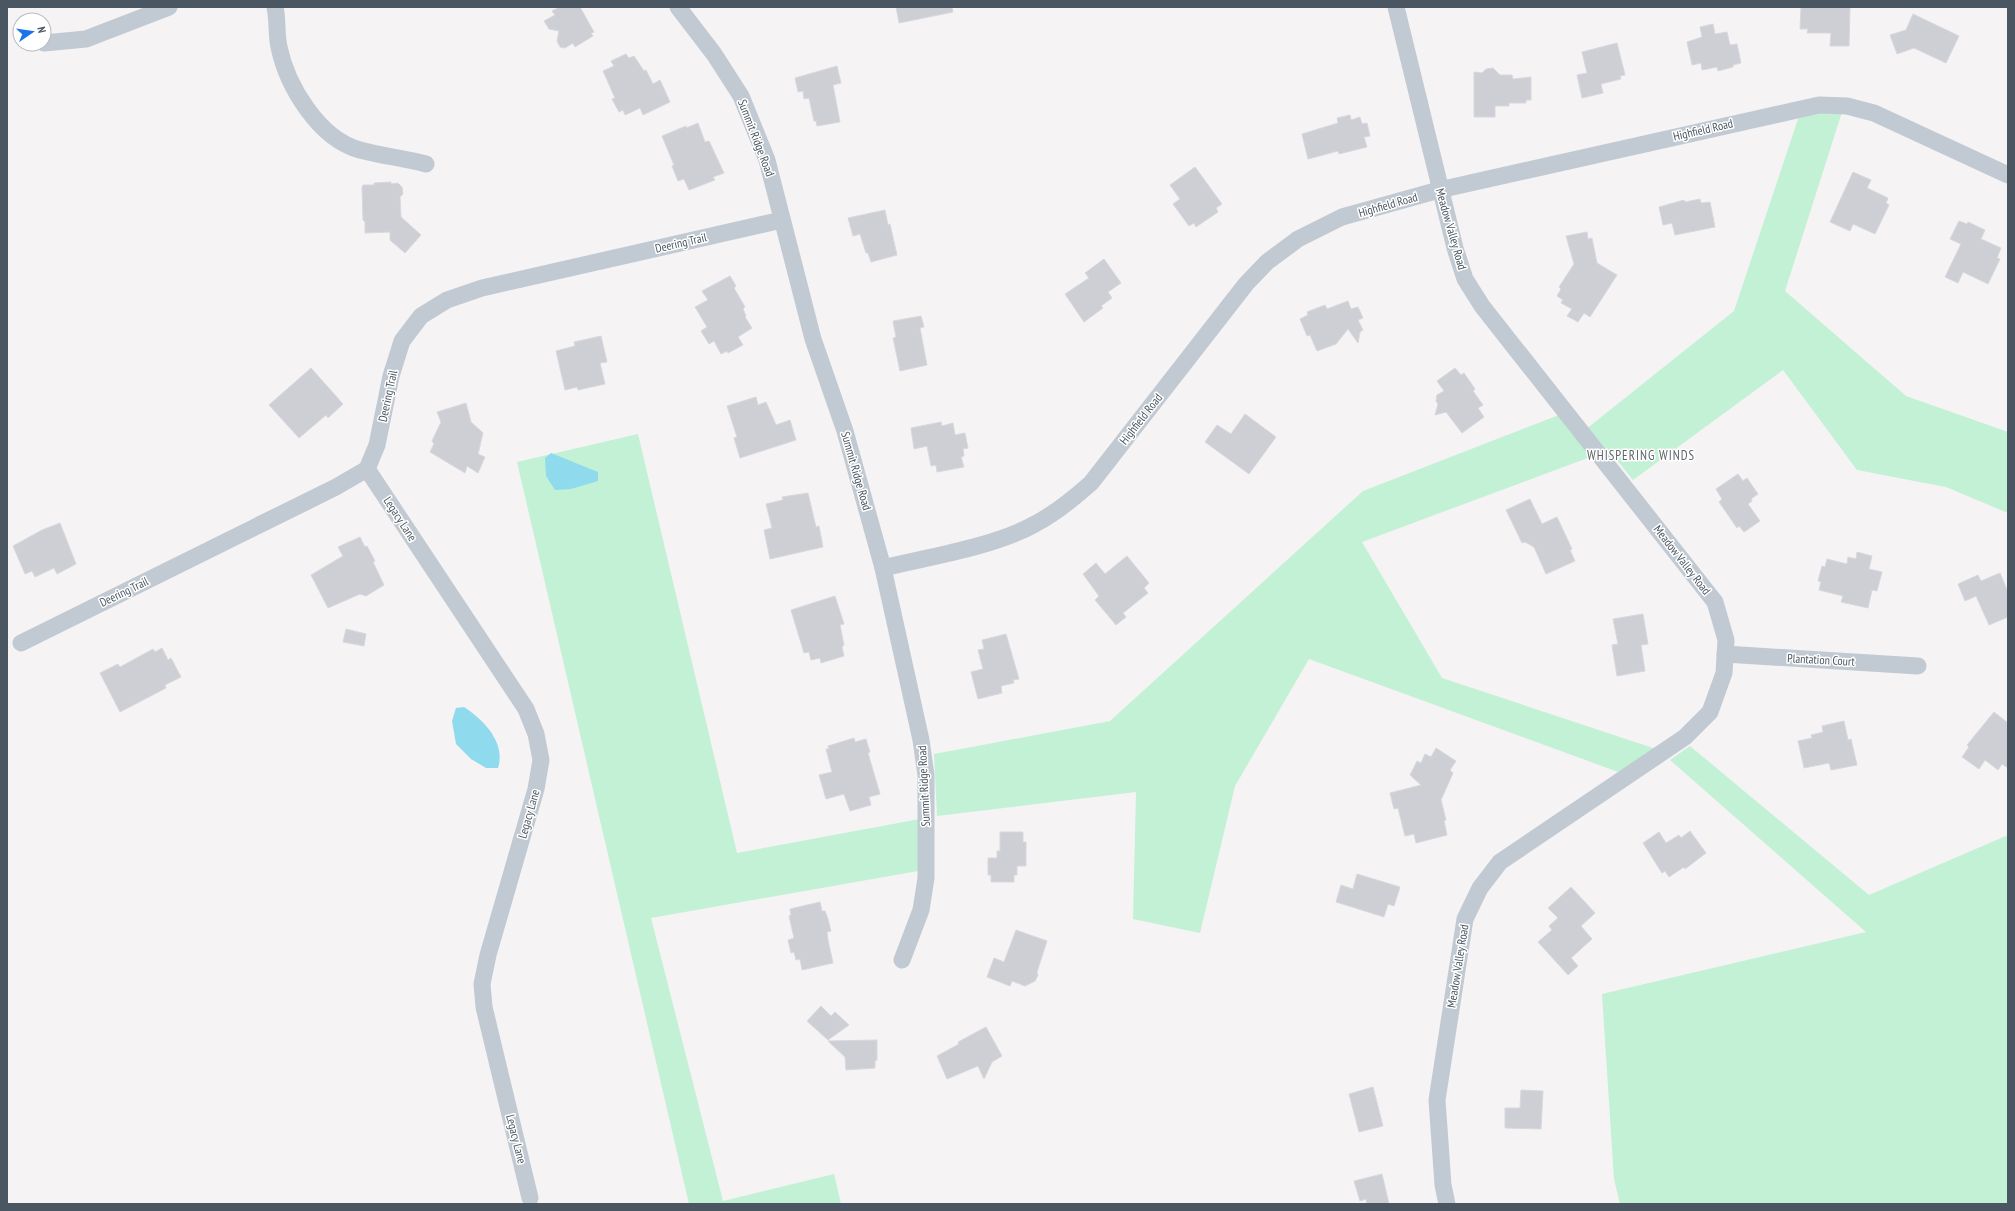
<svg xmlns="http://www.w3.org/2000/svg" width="2015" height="1211" viewBox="0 0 2015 1211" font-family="'PT Sans Narrow',sans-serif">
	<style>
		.green { fill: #c3f1d5 }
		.water { fill: #90daee }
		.building { fill: #cdcfd5; stroke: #d7d9de }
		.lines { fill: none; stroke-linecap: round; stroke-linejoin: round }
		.minor { stroke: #c1cad2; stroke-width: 17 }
		.labels { text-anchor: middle; stroke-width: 3; stroke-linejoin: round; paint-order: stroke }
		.street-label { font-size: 12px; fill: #4a5661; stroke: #fff }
		.neighbourhood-label { font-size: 13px; letter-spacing: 1px; fill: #5f6368; stroke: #fff }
	</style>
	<rect width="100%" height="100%" fill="#f5f3f3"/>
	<!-- green -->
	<g class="green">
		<path d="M1818 112H1842L1785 291 1906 396 2008 432V513L1946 487 1857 470 1783 370 1633 480 1609 450 1362 542 1442 678 1656 749 1621 773 1309 659 1235 786 1200 933 1133 919 1136 792 937 816 934 754 1110 721 1363 491 1559 415 1575 436 1590 426 1734 311 1799 116Z"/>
		<path d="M638 434 737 853 920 819 918 871 651 918 723 1201 834 1174 841 1204H689L517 462Z"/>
		<path d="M1690 746 1869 895 2008 835V1204H1620L1614 1179 1602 994 1866 932 1670 760Z"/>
	</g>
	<!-- water -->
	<g class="water">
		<path d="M551 453 598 472V481L571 489 555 490 546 476 545 458Z"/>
		<path d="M464 707C484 720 506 743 498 768H486L471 759 456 744 452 721 456 708Z"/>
	</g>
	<!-- building -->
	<g class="building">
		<path d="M560 7H580L594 32 591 33 593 36 575 47 573 43 565 48 560 47 557 41 559 31 549 29 544 21 555 15 552 11Z"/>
		<path d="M896 7H952L953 12 899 23Z"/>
		<path d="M1801 7H1850L1849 46H1830L1831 33H1807L1808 29H1800Z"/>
		<path d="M1913 14 1959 36 1946 63 1914 48 1897 54 1890 35 1906 30Z"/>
		<path d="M1713 24 1715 34 1727 32 1730 45 1737 44 1741 63 1733 65V67L1718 71 1717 67 1702 70 1701 63 1692 65 1687 42 1702 37 1700 27Z"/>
		<path d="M1617 43 1625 75 1620 76 1621 79 1601 84 1603 93 1582 98 1577 75 1587 73 1582 52Z"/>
		<path d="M626 54 629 58 634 56 644 71 646 70 653 84 660 80 670 102 643 115 640 108 625 115 623 110 619 112 612 99 615 98 603 71 614 66 611 61Z"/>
		<path d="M837 66 841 83 833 85 840 122 817 126 816 121H814L809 98 804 99 803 91 798 92 795 78Z"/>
		<path d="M1493 68 1500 75H1512L1513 79 1531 77V100H1526V103H1509V106H1495V117H1474V72L1482 73 1486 69Z"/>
		<path d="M1350 115 1351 120 1360 117 1362 124 1367 123 1370 136 1364 137 1367 147 1339 154 1338 151 1308 159 1302 134 1338 123 1337 118Z"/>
		<path d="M698 123 705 142 709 141 724 173 713 177 715 180 689 190 684 179 678 181 672 166 674 165 662 136 686 126V128Z"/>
		<path d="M1195 167 1222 204 1216 208 1218 212 1196 227 1194 223 1189 226 1173 204 1180 199 1170 185Z"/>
		<path d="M1853 172 1871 180 1867 188 1888 198 1886 203 1889 205 1875 234 1853 224 1850 231 1830 222Z"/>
		<path d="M391 182V184L398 183 402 187 403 194 400 197 401 217 421 235 405 253 390 240V232L365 233V222L363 220 362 187 363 185H374V183Z"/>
		<path d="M1700 199 1701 203 1710 202 1715 227 1675 235 1672 223 1663 225 1659 207 1684 200 1685 202Z"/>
		<path d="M885 210 888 225 890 224 897 255 871 262 868 253H866L860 234 853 236 848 218Z"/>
		<path d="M1959 221 1967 224 1968 222 1985 230 1981 239 2001 248 1997 258 2000 259 1988 284 1963 272 1958 283 1945 277 1961 244 1950 239Z"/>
		<path d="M1587 232 1588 239 1592 238 1597 263 1617 275 1590 317 1584 313 1578 322 1567 316 1572 309 1561 303 1563 300 1557 296 1561 289 1559 287 1574 264 1566 236Z"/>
		<path d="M1104 259 1121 283 1108 292 1112 298 1101 306 1103 308 1084 322 1065 294 1089 278 1085 273Z"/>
		<path d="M730 276 736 286 734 288 745 307 743 309 746 316 745 317 752 328 738 337 743 345 728 353 727 351 721 354 714 341 709 344 701 331 707 327 695 307 708 300 702 291Z"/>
		<path d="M1348 301 1351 309 1358 307 1363 318 1358 320 1363 330 1360 332 1358 343 1348 329 1336 344 1317 351 1310 335 1307 336 1300 319 1308 315 1307 312 1325 305 1327 309Z"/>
		<path d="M921 316 924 327 920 328 927 365 900 371 893 338 896 337 893 321Z"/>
		<path d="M601 336 607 362 600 363 605 384 578 390 577 387 565 390 556 351 575 346 574 342Z"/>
		<path d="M311 368 343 404 328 418 326 415 299 438 269 405Z"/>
		<path d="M1455 368 1461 375 1464 373 1475 389 1473 391 1483 405 1478 408 1484 417 1462 433 1446 412 1435 415 1438 404 1436 401 1437 395 1444 391 1437 381Z"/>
		<path d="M756 397 758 405 766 402 776 425 790 420 796 440 740 458 734 438 737 437 727 406Z"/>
		<path d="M466 403 471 422 483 433 478 454 485 457 478 473 467 466 465 473 430 452 434 444 432 441 441 422 437 412Z"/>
		<path d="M1245 414 1276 437 1249 474 1205 442 1217 425 1231 434Z"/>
		<path d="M941 422 942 426 953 423 955 435 965 433 968 448 963 449 964 456 961 457 964 467 937 472 936 465 931 466 927 446 914 449 911 428Z"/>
		<path d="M1738 474 1743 481 1747 478 1758 494 1751 499 1752 501 1748 504 1760 521 1744 532 1739 526 1737 528 1719 502 1722 499 1716 489Z"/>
		<path d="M808 493 816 527 819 526 823 547 770 559 764 530 772 528 766 504 783 500 782 497Z"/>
		<path d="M1530 499 1542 524 1557 517 1572 549 1570 550 1575 561 1546 574 1534 547 1525 542 1522 543 1506 510Z"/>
		<path d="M60 523 76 564 57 574 54 568 35 577 32 571 25 574 13 546 42 530Z"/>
		<path d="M360 537 365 547 367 546 375 561 373 562 384 585 366 596 360 594 328 608 311 575 343 556 338 547Z"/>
		<path d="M1857 552 1872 556 1869 569 1882 572 1877 591 1872 590 1868 608 1841 602 1843 596 1819 590 1821 582 1818 581 1822 566 1825 567 1827 559 1847 564 1848 557 1856 559Z"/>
		<path d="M1127 556 1149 583 1144 588 1148 593 1123 613 1126 617 1116 625 1095 600 1099 596 1083 574 1096 563 1105 574Z"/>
		<path d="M2000 573 2008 592V617L1989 625 1976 596 1965 601 1958 584 1978 575 1981 581Z"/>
		<path d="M835 596 844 624 840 625 844 645 842 647 844 656 821 663 820 658 811 660 809 652 804 653 791 610Z"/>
		<path d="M1643 614 1648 644 1641 645 1645 671 1617 676 1612 645 1618 644 1613 619Z"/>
		<path d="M346 629 366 634 364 646 343 642Z"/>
		<path d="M1006 634 1019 679 1013 680 1014 683 1001 686 1002 693 978 699 971 672 983 669 978 650 984 649 982 640Z"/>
		<path d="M162 648 168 660 171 658 181 677 165 685 166 688 120 712 100 673 118 664 120 667 153 649 155 652Z"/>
		<path d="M1994 712 2008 723V768L2002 764 1998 770 1985 760 1979 769 1962 757 1969 747 1967 745Z"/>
		<path d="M1844 721 1848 740 1851 739 1857 765 1831 770 1829 763 1804 768 1798 741 1812 738 1811 735 1823 732 1822 726Z"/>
		<path d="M854 738 855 742 866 739 870 752 868 753 880 794 869 797 871 805 850 811 844 794 826 799 819 775 832 772 826 749H829L828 746Z"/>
		<path d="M1436 748 1456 761 1450 770 1453 773 1441 800 1446 820 1444 821 1447 835 1416 843 1414 834 1405 836 1398 808 1394 809 1390 793 1421 785 1410 775 1417 761 1421 763 1425 754 1431 757Z"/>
		<path d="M1690 831 1706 853 1685 869 1684 867 1669 877 1665 871 1662 873 1643 843 1659 832 1666 843 1679 835 1681 838Z"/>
		<path d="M1000 832H1023V842H1026V866H1017V875H1014V882H991V875H988V858H997V851H1000Z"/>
		<path d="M1357 874 1400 887 1394 906 1388 904 1384 917 1336 902 1341 885 1353 889Z"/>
		<path d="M1571 887 1595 913 1581 926 1592 939 1571 958 1578 966 1568 975 1538 942 1552 930 1549 926 1558 918 1548 908Z"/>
		<path d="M820 902 822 911H825L828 919 831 931 827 932 828 940 833 963 802 970 800 959 796 960 794 952 791 953 788 940 794 938 789 916 791 915 790 909Z"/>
		<path d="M1016 930 1047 941 1037 972 1038 975 1035 981 1025 986 1012 981 1010 986 987 977 994 958 1004 962Z"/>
		<path d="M821 1006 831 1016 835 1012 849 1025 828 1040 807 1021Z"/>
		<path d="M986 1027 1002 1056 992 1062 984 1079 978 1066 947 1079 937 1056 959 1044 958 1042Z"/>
		<path d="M877 1040V1060L875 1061V1068L846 1070 845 1057 828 1041Z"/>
		<path d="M1373 1087 1383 1126 1359 1132 1349 1094Z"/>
		<path d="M1521 1090 1543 1091 1541 1129 1505 1128V1108H1520Z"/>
		<path d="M1382 1174 1389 1204H1367L1366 1199 1360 1201 1354 1181Z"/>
	</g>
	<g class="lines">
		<!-- minor -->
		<g class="minor">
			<path d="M275 7C278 20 276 34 279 47 287 86 319 139 360 150 382 156 404 158 426 164"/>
			<path d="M678 7 714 54 741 96 767 160 813 339 845 431 883 568 921 740 926 775V878L921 910 902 960"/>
			<path d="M1396 7 1455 248 1465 279 1482 306 1715 602 1726 640 1724 673 1710 712 1685 737 1500 862 1480 888 1465 919 1437 1100 1443 1185 1447 1204"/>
			<path d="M44 43 86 39 169 7"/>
			<path d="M367 469 526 709 536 734 541 760 536 789 488 955 482 984 484 1007 530 1198"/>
			<path d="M883 568C928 557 994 547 1035 524 1056 513 1073 499 1091 483L1246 284 1267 262 1298 239 1342 217 1439 190 1819 105 1847 106 1874 113 2008 175"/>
			<path d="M21 643 336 487 367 469 377 445 391 376 402 341 421 316 447 300 482 288 782 220"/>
			<path d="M1725 654 1918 666"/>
		</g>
	</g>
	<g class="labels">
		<!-- street labels -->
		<g class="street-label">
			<text transform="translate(1703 130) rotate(-13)" y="4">Highfield Road</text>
			<text transform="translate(756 138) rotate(69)" y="4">Summit Ridge Road</text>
			<text transform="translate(1388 205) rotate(-16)" y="4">Highfield Road</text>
			<text transform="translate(1451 229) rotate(74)" y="4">Meadow Valley Road</text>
			<text transform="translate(681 243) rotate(-13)" y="4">Deering Trail</text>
			<text transform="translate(388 396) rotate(-78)" y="4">Deering Trail</text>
			<text transform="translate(1141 419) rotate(-52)" y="4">Highfield Road</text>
			<text transform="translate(856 471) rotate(74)" y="4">Summit Ridge Road</text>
			<text transform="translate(400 519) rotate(57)" y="4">Legacy Lane</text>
			<text transform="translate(1682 560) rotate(52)" y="4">Meadow Valley Road</text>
			<text transform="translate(124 592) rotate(-26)" y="4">Deering Trail</text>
			<text transform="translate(1821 660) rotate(3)" y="4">Plantation Court</text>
			<text transform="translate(924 786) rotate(-93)" y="4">Summit Ridge Road</text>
			<text transform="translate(529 814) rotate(-74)" y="4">Legacy Lane</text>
			<text transform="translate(1458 966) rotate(-81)" y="4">Meadow Valley Road</text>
			<text transform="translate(516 1139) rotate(76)" y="4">Legacy Lane</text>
		</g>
		<!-- neighbourhood labels -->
		<g class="neighbourhood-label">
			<text x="1641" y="460">WHISPERING WINDS</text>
		</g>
	</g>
	<!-- border -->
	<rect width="2015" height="1211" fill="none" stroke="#4a5661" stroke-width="16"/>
	<!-- north arrow -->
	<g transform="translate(32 32) rotate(77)"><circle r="19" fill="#ffffff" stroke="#b7bbc0"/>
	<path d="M0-3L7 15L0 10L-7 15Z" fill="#1a73e8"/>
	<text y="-6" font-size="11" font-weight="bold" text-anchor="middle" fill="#4a5661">N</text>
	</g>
</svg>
